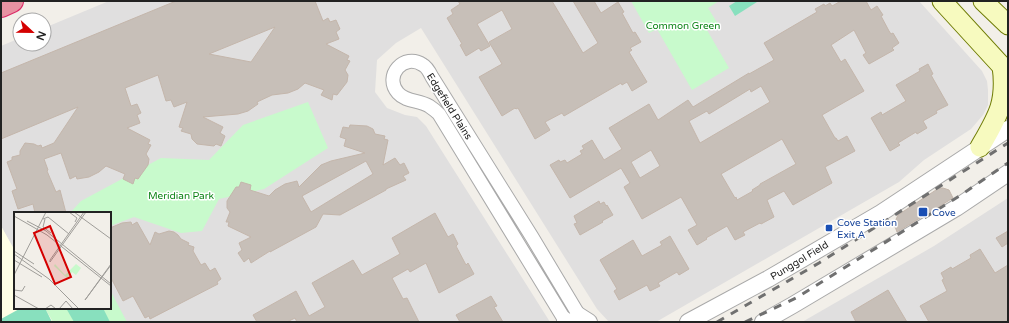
<svg xmlns="http://www.w3.org/2000/svg" width="1009" height="323" viewBox="0 0 1009 323" font-family="'Varela Round',sans-serif">
	<style>
		.residential { fill: #e0dfdf }
		.education { fill: #ffffe5 }
		.park { fill: #c8facc }
		.pitch { fill: #88e0be }
		.building { fill: #c7bfb8; stroke: #c4b6ab; fill-rule: evenodd }
		.lines { fill: none; stroke-linecap: round; stroke-linejoin: round }
		.minor-casing { stroke: #a9a9a9; stroke-width: 15 }
		.tertiary-casing { stroke: #a9a9a9; stroke-width: 18 }
		.secondary-casing { stroke: #707d05; stroke-width: 21 }
		.motorway-casing { stroke: #dc2a67; stroke-width: 24 }
		.minor { stroke: #fff; stroke-width: 13 }
		.tertiary { stroke: #fff; stroke-width: 16 }
		.secondary { stroke: #f7fabf; stroke-width: 19 }
		.motorway { stroke: #e892a2; stroke-width: 22 }
		.rail { stroke: #707070; stroke-width: 3; stroke-dasharray: 8 8; stroke-linecap: butt }
		.transit-dot { fill: #1a4fb4; stroke: #fff; stroke-width: 1.5 }
		.labels { text-anchor: middle; stroke-width: 3; stroke-linejoin: round; paint-order: stroke }
		.park-label { font-size: 10px; fill: #0c8416; stroke: #fff }
		.street-label { font-size: 10px; fill: #222; stroke: #fff }
		.transit-label { font-size: 10px; fill: #164399; stroke: #fff; text-anchor: start }
		.inset-road { fill: none; stroke: #9f9d99; stroke-width: 1 }
		.view { fill: #d40000; fill-opacity: 0.15; stroke: #d40000; stroke-width: 2 }
		.inset-edge { fill: none; stroke: #222; stroke-width: 2 }
	</style>
	<rect width="100%" height="100%" fill="#f2efe9"/>
	<!-- residential -->
	<g class="residential">
		<path d="M109 1H919L982 71 987 81 988 90V105L983 115 971 129 924 160 899 182 656 322H609L597 309 421 28 396 43 377 60 375 92 387 108 405 115 417 117 426 126 550 322H53L45 308H110V213H15V251L1 226V46L20 38V44H44V28Z"/>
		<path d="M1008 198V322H802L934 246Z"/>
	</g>
	<!-- education -->
	<path class="education" d="M1 226 15 251V308H45L53 322H1Z"/>
	<!-- park -->
	<g class="park">
		<path d="M631 1H719L708 8 718 24 707 30 729 68 692 90 657 29 649 33Z"/>
		<path d="M308 102 328 148 264 189 219 199 202 231 181 233 134 217 110 226V213H70L81 201 161 158 209 160 243 125Z"/>
		<path d="M110 290 127 322H53L45 308H110Z"/>
	</g>
	<!-- pitch -->
	<g class="pitch">
		<path d="M737 1H756L757 2 735 16 729 6Z"/>
		<path d="M21 308H45L52 322H1V319Z"/>
		<path d="M66 308H103L110 322H74Z"/>
	</g>
	<!-- building -->
	<g class="building">
		<path d="M176 1H315L323 21 328 18 330 22 336 20 340 29 336 32 339 39 326 44 349 56 347 60 350 61 345 70 348 75 347 82 337 95 333 94 332 100 321 95 324 90 305 83 298 89 288 93 272 95 257 102 258 104 248 111 238 114 203 117 223 127 220 133 225 136 221 146 216 144 214 146 197 144 192 139 191 134 181 131 183 128 179 127 187 102 174 107 171 100 166 101 158 75 125 88 131 106 137 104 141 113 137 115 140 123 127 128 150 140 148 144 151 145 146 154 149 159 148 165 138 179 135 178 133 184 123 179 125 174 106 166 99 172 89 177 77 179 76 176 70 179 61 153 44 159 48 170 47 171 56 192 60 190 66 213H35L33 204 18 209 12 191 17 189 7 162 12 160V157L20 155V151L25 143 34 144 38 146 41 145 42 148 54 143 78 107 1 139V73ZM275 27 251 62 209 54Z"/>
		<path d="M458 1H552L583 53 598 43 573 1H594L601 13 618 2 624 12 622 13 633 33 635 32 641 42 630 48 632 50 629 52 647 82 632 91 627 82 622 85 621 83 564 116 562 113 545 122 550 130 535 139 518 108 516 109 515 108 502 116 479 77 502 64 489 42 512 29 502 10 477 24 490 46 481 51 479 48 466 56 460 45 462 44 447 18 453 14 451 10 460 4Z"/>
		<path d="M841 1H866L871 10 877 6 883 15 881 16 889 31 891 34 893 33 899 43 892 48 894 50 869 64 863 55 866 53 854 30 831 45 841 62 845 59 864 91 822 115 835 138H836L838 141 847 136 855 151 825 167 832 183 793 205 784 191 767 200 774 217 761 224 760 223 743 232 745 235 735 240 727 226 706 238 707 239 697 245 688 230 697 225 681 197 642 219 624 187 630 183 621 168 570 198 550 165 559 160 560 162 565 160 567 163 582 154 580 151 584 149 582 146 592 140 604 160 622 149 609 128 649 104 658 120 688 100 693 107 749 73V74L774 60 764 43 817 12 815 9 824 4 825 6 830 3 832 6ZM761 86 770 102 700 143 689 121 707 111 709 114 750 89 751 92ZM782 139 796 164 760 184V185L752 190 753 191 737 200 736 197 735 198 721 174ZM651 150 660 166 640 178 631 162Z"/>
		<path d="M928 64 933 74 931 75 948 105 936 111 937 113 923 121 927 128 917 134 916 132 898 143 900 145 890 151 871 118 881 112 882 115 906 101 896 85 920 71 919 69Z"/>
		<path d="M350 125 367 126 373 129 375 134 385 136 384 139 388 140 383 165 395 158 400 165 404 163 409 173 403 176 406 180 386 189V190L340 215 323 214 316 227 270 252V251L251 263 249 258 244 262 238 253 242 250 239 243 251 237 228 226 229 222H226L230 212 227 208V201L236 187H239L241 182 251 185 250 190 269 196 275 190 285 184 297 181 299 187 321 165 331 161 365 153 344 146 346 139 340 137 343 127 349 128ZM366 161 373 174 311 212 302 196Z"/>
		<path d="M939 188H943L949 190 953 198 897 232 894 224 898 215Z"/>
		<path d="M599 201 600 204 604 202 606 206 607 205 613 215 602 221 603 222 580 235 574 224 577 223 574 216Z"/>
		<path d="M435 213 448 237 453 234 458 244 456 246 466 265 468 263 474 274 439 293 426 263 410 272 408 269 392 278 403 299 407 298 419 322H297L295 318 287 322H257L253 315 296 291 309 316 325 307 312 283 353 260 362 275 400 254 392 238Z"/>
		<path d="M131 222 132 225 137 222 150 245 155 232 159 234 169 231 174 232 178 235 181 239 189 243 188 245 194 247 193 251 201 265 205 263 210 271 215 268 221 279 217 282 218 284 150 319 149 316 145 318 133 296 123 301 110 276V228L122 223Z"/>
		<path d="M1008 231V243L1002 247 996 238Z"/>
		<path d="M670 236 689 269 679 275 677 272 658 283 660 286 650 291 647 285 619 300 614 291 617 289 600 260 633 240 642 256 662 245 660 242Z"/>
		<path d="M980 249 995 273 1008 265V322H929L920 306 947 291 942 280 944 279 941 273 951 267 952 269 971 258 970 255Z"/>
		<path d="M888 290 907 322H856L851 312Z"/>
		<path d="M491 296 497 306 494 307 503 322H460L456 315Z"/>
	</g>
	<g class="lines">
		<!-- minor casing -->
		<g class="minor-casing">
			<path id="minor" d="M566 322 439 114C436 111 432 108 429 106 419 100 406 102 398 93 383 76 404 52 423 65 427 67 430 73 432 77L532 237 583 322"/>
		</g>
		<!-- tertiary casing -->
		<g class="tertiary-casing">
			<g id="tertiary">
				<path d="M578 315 589 322"/>
				<path d="M565 320V322"/>
				<path d="M688 322 768 279 881 213 1008 129"/>
				<path d="M763 322 793 305 956 208 1008 173"/>
			</g>
		</g>
		<!-- secondary casing -->
		<g class="secondary-casing">
			<g id="secondary">
				<path d="M942 1 1008 73"/>
				<path d="M983 1 1008 25"/>
				<path d="M980 147C998 116 1007 102 1002 66"/>
			</g>
		</g>
		<!-- motorway casing -->
		<g class="motorway-casing">
			<path id="motorway" d="M1 6 12 1"/>
		</g>
		<!-- minor -->
		<use href="#minor" class="minor"/>
		<!-- tertiary -->
		<use href="#tertiary" class="tertiary"/>
		<!-- secondary -->
		<use href="#secondary" class="secondary"/>
		<!-- motorway -->
		<use href="#motorway" class="motorway"/>
		<!-- rail -->
		<g class="rail">
			<path d="M717 322 819 263 1008 143"/>
			<path d="M745 322 796 298 961 195 1008 163"/>
		</g>
	</g>
	<!-- markers -->
	<g class="transit-dot">
		<rect x="918" y="207" width="10" height="10" rx="2"/>
		<rect x="825" y="224" width="8" height="8" rx="2"/>
	</g>
	<g class="labels">
		<!-- park labels -->
		<g class="park-label">
			<text x="683" y="29">Common Green</text>
			<text x="181" y="199">Meridian Park</text>
		</g>
		<!-- street labels -->
		<g class="street-label">
			<text transform="translate(450 106) rotate(58)" y="4">Edgefield Plains</text>
			<text transform="translate(799 260) rotate(-31)" y="4">Punggol Field</text>
		</g>
		<!-- transit labels -->
		<g class="transit-label">
			<text x="932" y="216">Cove</text>
			<text x="837" y="226">Cove Station<tspan x="837" dy="12">Exit A</tspan></text>
		</g>
	</g>
	<!-- overview -->
	<g transform="translate(14 212)">
		<rect width="97" height="97" fill="#f2efe9"/>
		<path d="M41 52 51 63 62 52 67 56 62 63 58 60 53 66 40 54Z" fill="#c8facc"/>
		<path class="inset-road" d="M55 0 63 6 61 10M60 0 97 27M70 0 36 48V50L72 0M0 4 33 23 97 74M29 7 34 5 55 22M31 7 29 15 37 21M13 9 32 19 97 72M0 39 20 52M0 42 35 67 65 97M0 48 28 65M97 52 71 88 97 53M0 63 32 0M0 78 8 79 11 74M0 83 25 97M31 97 37 93 42 97M45 97 52 89 59 97"/>
		<path class="view" d="M36 14 57 65 41 72 20 21Z"/>
		<rect width="97" height="97" class="inset-edge"/>
	</g>
	<!-- border -->
	<rect width="1009" height="323" fill="none" stroke="#222222" stroke-width="4"/>
	<!-- north arrow -->
	<g transform="translate(32 32) rotate(112)"><circle r="19" fill="#ffffff" stroke="#a7a7a7"/>
	<path d="M0-3L7 15L0 10L-7 15Z" fill="#d40000"/>
	<text y="-6" font-size="11" font-weight="bold" text-anchor="middle" fill="#222222">N</text>
	</g>
</svg>
